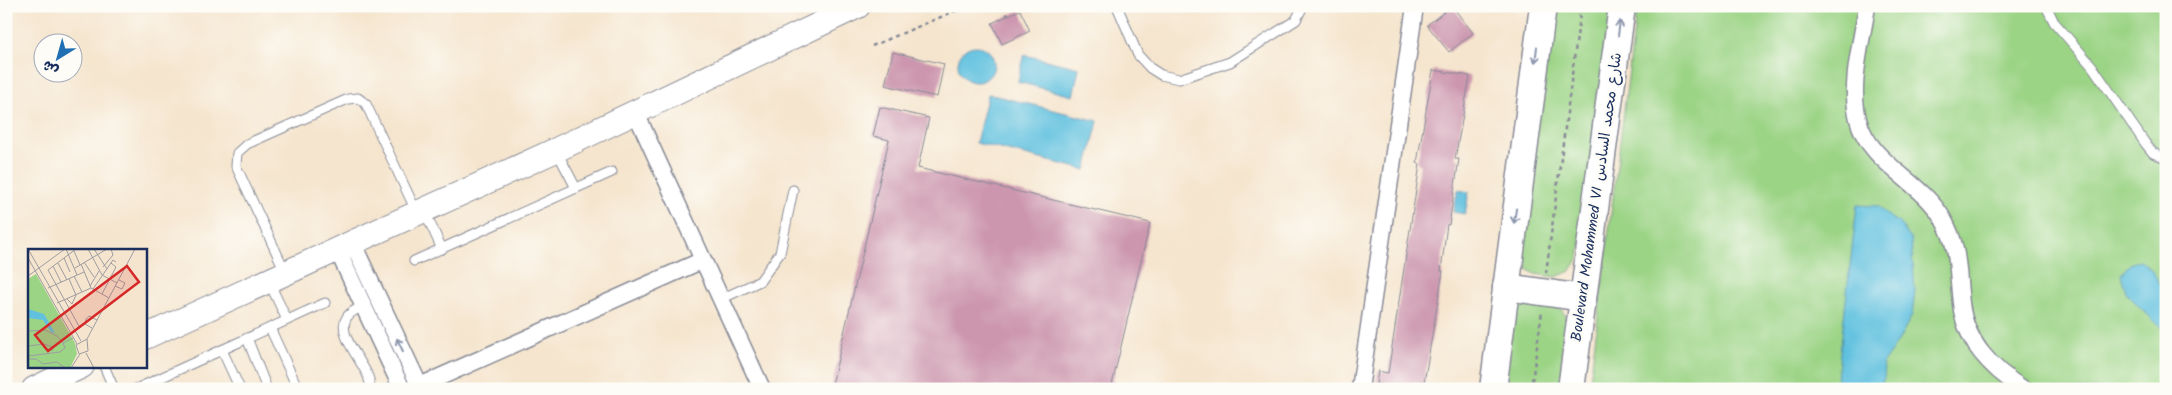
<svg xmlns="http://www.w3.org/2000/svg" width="2172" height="395" viewBox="0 0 2172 395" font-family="Kalam,'Playpen Sans Arabic',sans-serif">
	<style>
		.green { fill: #9cd486; stroke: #5c8272 }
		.water { fill: #61c1df; stroke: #3e789e }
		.building { fill: #cc96ae }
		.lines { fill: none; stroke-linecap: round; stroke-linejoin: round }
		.service-casing { stroke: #888a96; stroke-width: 11 }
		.minor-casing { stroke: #888a96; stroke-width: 19 }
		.secondary-casing { stroke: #888a96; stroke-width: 26 }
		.primary-casing { stroke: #888a96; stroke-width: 29 }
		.path { stroke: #888a96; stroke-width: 2.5; stroke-dasharray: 4 4; stroke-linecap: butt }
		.service { stroke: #fff; stroke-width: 9 }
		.minor { stroke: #fff; stroke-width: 16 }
		.secondary { stroke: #fff; stroke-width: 24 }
		.primary { stroke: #fff; stroke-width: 26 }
		.oneway { stroke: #8d97ae }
		.labels { text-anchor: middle; stroke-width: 5; stroke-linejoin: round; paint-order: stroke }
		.street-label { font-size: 15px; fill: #1b2f5e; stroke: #fdfcf7 }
		.inset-road { fill: none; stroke: #9e9ca1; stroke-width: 1 }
		.view { fill: #d62828; fill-opacity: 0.15; stroke: #d62828; stroke-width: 2.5 }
		.inset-edge { fill: none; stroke: #1b2f5e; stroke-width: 2.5 }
	</style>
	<rect width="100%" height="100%" fill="#fdfcf7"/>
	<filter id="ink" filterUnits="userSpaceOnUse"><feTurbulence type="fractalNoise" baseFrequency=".02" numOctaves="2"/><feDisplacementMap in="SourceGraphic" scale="10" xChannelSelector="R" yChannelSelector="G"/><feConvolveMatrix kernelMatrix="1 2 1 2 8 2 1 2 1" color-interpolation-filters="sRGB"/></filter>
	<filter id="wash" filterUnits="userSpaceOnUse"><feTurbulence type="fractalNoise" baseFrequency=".0096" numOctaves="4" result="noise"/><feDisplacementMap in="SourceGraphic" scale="20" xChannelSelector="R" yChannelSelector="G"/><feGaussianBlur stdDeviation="1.12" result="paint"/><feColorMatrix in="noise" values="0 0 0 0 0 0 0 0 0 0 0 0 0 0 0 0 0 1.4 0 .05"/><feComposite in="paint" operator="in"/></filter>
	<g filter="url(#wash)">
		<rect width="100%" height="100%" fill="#f5e5ce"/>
		<!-- green -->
		<g class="green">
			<path d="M1552 6H1612L1579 259 1570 271 1556 277 1535 274 1526 268 1518 253Z"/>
			<path d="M1637 6H2166V389H1589Z"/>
			<path d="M1531 301C1537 301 1545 301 1551 303 1580 311 1564 367 1561 389H1500L1509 317 1520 304Z"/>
		</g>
		<!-- water -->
		<g class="water">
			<circle cx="976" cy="64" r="18"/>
			<path d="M1024 55 1079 68 1073 96 1018 82Z"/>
			<path d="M988 94 1098 121 1086 170 976 143Z"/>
			<path d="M1458 190 1469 192 1465 214 1453 212Z"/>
			<path d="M1857 205 1878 206 1891 218 1899 223 1911 239 1915 291 1912 315 1897 343 1882 364C1887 375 1884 379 1879 389H1814L1815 386 1836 388Z"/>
			<path d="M2140 260C2152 267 2164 288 2166 302 2167 311 2166 321 2166 330L2154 321 2126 293 2121 274 2130 264Z"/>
		</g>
		<g id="blocks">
			<!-- building -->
			<g class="building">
				<path d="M1452 6 1473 33 1449 52 1427 25Z"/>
				<path d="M1020 10 1030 31 1002 44 992 23Z"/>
				<path d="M893 52 944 64 937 97 885 85Z"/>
				<path d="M1433 70 1470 76 1455 159H1459L1449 225 1447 224 1441 271H1443L1423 389H1404L1376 384 1378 371 1388 373 1420 164 1417 163Z"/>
				<path d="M880 107 929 118 918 168 1150 223 1111 389H831L889 140 873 136Z"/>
			</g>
		</g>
	</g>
	<g filter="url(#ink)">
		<use href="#blocks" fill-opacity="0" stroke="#888a96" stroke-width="1"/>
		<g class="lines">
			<!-- service casing -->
			<g class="service-casing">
				<g id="service">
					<path d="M1117 6 1138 55 1150 68 1161 75 1179 79 1230 62 1296 20 1303 6"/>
					<path d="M2046 6 2054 22 2092 66 2145 143 2153 153 2166 158"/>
					<path d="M556 150 576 188"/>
					<path d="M424 210 442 249"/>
					<path d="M414 261 612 172"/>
					<path d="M285 271 236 166 237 153 247 144 348 99 358 98 366 104 417 213"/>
					<path d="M269 282 287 320"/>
					<path d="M721 299 760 281 780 253 793 190"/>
					<path d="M363 305C358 309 350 312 347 317 333 338 376 371 369 389"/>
					<path d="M270 328 298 389"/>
					<path d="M247 338 267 389"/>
					<path d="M222 350 240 389"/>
					<path d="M104 366 114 389"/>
					<path d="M136 389 325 303"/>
				</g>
			</g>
			<!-- minor casing -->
			<g class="minor-casing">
				<g id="minor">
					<path d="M1867 6C1862 42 1849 83 1858 119 1869 164 1921 180 1943 219 1960 249 1957 270 1961 303 1965 342 1991 368 2023 389"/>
					<path d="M635 111 762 389"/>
					<path d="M352 242 421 389"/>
					<path d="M337 249 402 389"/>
					<path d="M413 389 703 260"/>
					<path d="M1360 389 1415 6"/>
				</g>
			</g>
			<!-- secondary casing -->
			<g class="secondary-casing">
				<g id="secondary">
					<path d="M145 337 556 150 858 6"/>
					<path d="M34 389 82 366"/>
				</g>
			</g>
			<!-- primary casing -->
			<g class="primary-casing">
				<g id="primary">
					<path d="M1506 287 1583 298"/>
					<path d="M1493 389 1543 6"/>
					<path d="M1571 389 1622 6"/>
				</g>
			</g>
			<!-- path -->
			<g class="path">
				<path d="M1004 6 1008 16"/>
				<path d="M872 46 967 6"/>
				<path d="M1546 273 1581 6"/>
				<path d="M1531 389 1542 311"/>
			</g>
			<!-- service -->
			<use href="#service" class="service"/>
			<!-- minor -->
			<use href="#minor" class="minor"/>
			<!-- secondary -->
			<use href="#secondary" class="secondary"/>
			<!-- primary -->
			<use href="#primary" class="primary"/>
		</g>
		<!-- one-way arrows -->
		<defs><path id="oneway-shaft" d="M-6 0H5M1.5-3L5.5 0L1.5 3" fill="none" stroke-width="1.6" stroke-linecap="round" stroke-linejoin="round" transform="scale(1.25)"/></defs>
		<g class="oneway">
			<use href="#oneway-shaft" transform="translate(1619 28) rotate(-83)"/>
			<use href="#oneway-shaft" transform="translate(1536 55) rotate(97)"/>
			<use href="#oneway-shaft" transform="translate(1515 216) rotate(98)"/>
			<use href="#oneway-shaft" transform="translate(400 345) rotate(-115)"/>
		</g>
	</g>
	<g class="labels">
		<!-- street labels -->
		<g class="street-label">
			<text transform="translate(1596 197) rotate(-82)" y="5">Boulevard Mohammed VI شارع محمد السادس</text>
		</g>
	</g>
	<!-- overview -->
	<g transform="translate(28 249)">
		<rect width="119" height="119" fill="#f5e5ce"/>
		<path d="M8 25 47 94 49 105 42 119H0V30Z" fill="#9cd486"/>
		<path d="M0 60 16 65 27 84 23 83 15 71 0 69Z" fill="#61c1df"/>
		<path class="inset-road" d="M0 0 53 92M38 0 49 26M48 0 20 21 52 79M60 0 74 26 89 34M66 0 79 20M46 2 52 16M0 9 49 95M36 9 42 23M56 13 66 28M30 14 39 31M53 15 63 39 81 49M25 17 33 33M75 18 85 6 83 0M47 19 79 0M0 27 37 0M46 27 54 43M62 37 71 22M87 37 94 40 97 34 91 31M20 39 56 23M65 40 85 11 88 13M74 45 88 18 83 14M39 50 44 55 48 46 41 30M29 54 63 39M64 79 57 75 58 70 61 67 69 71M0 82 17 81 29 87 35 94 45 89M59 90 60 102 51 105 48 96 59 90 107 0M0 97 16 95 25 98 24 102M58 104 66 119M0 107 32 103 37 99 35 94M0 110H8L15 115 29 113 37 119M43 119 52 105"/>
		<path class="view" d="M99 17 111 33 20 102 7 86Z"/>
		<rect width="119" height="119" class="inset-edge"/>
	</g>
	<!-- margin -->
	<rect width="2172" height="395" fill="none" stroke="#fdfcf7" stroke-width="25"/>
	<!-- north arrow -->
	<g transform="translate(58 58) rotate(217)"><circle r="24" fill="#fdfcf7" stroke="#a3aaba"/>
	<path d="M0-4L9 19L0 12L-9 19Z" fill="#1f6fb2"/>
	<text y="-8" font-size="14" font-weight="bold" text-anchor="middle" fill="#1b2f5e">ش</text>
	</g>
</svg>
